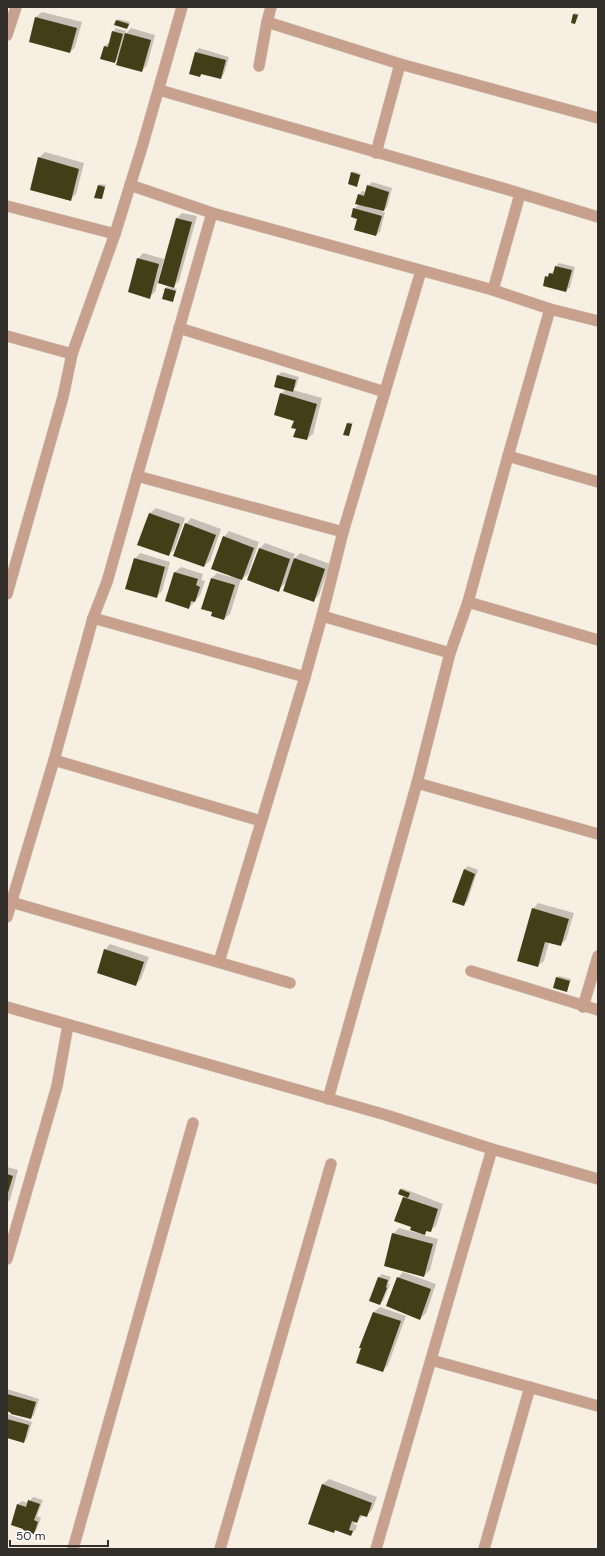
<svg xmlns="http://www.w3.org/2000/svg" width="605" height="1556" viewBox="0 0 605 1556" font-family="'DM Sans',sans-serif">
	<style>
		.shadow { fill: #0003 }
		.building { fill: #423f18 }
		.lines { fill: none; stroke-linecap: round; stroke-linejoin: round }
		.street-casing { stroke: #d4ccc2; stroke-width: 12 }
		.street { stroke: #c7a18d; stroke-width: 11 }
	</style>
	<rect width="100%" height="100%" fill="#f8efe3"/>
	<!-- shadow -->
	<g class="shadow">
		<path d="M42 12 82 22 75 47 70 52 30 41 36 17Z"/>
		<path d="M575 13 579 14 575 23 574 14Z"/>
		<path d="M118 19 130 22 129 26 127 28 117 21Z"/>
		<path d="M116 28 126 31 125 35 131 28 155 35 147 65 142 71 119 58 114 62 105 46 108 43H110L113 32Z"/>
		<path d="M199 48 229 57 224 74 220 78 203 73 200 76 190 73 196 52Z"/>
		<path d="M45 152 84 163 76 194 70 200 39 158Z"/>
		<path d="M353 171 361 174 357 186 352 173Z"/>
		<path d="M372 182 392 188 387 207 382 212H385L380 232 376 235 358 218 354 209 359 204V195L362 191 366 192 368 186Z"/>
		<path d="M100 184 106 185 101 198 99 186Z"/>
		<path d="M182 213 197 216 179 281 174 286 160 283 177 218Z"/>
		<path d="M143 253 164 259 155 292 149 297 138 259Z"/>
		<path d="M559 263 575 267 570 287 566 291 546 277 555 270 556 266Z"/>
		<path d="M167 287 177 289 172 301 166 288Z"/>
		<path d="M282 372 299 377 296 387 293 390 322 398 313 434 307 439 297 429 295 420 281 394 286 389 278 375Z"/>
		<path d="M349 422 353 423 349 435 348 423Z"/>
		<path d="M156 508 185 518 174 550 168 555 139 544 150 513Z"/>
		<path d="M191 518 221 529 210 561 204 566 186 524Z"/>
		<path d="M229 531 259 542 248 574 242 579H241L230 614 224 619 212 578 217 573 231 577 224 537Z"/>
		<path d="M265 543 295 554 292 561 300 553 330 564 319 595 313 601 287 582 278 590 249 580 260 548Z"/>
		<path d="M140 553 170 562 162 591 156 597 135 559Z"/>
		<path d="M181 567 203 574 201 580 205 581 200 595 189 608 166 601 175 572Z"/>
		<path d="M468 866 478 870 467 902 463 905 464 870Z"/>
		<path d="M538 903 574 913 566 940 560 945 549 942 544 961 538 966 533 909Z"/>
		<path d="M110 944 149 957 141 979 136 984 105 950Z"/>
		<path d="M559 976 571 979 567 990 557 977Z"/>
		<path d="M7 1167 18 1170 10 1200 7 1203Z"/>
		<path d="M402 1188 443 1204 436 1226 430 1231 428 1230 423 1235 438 1239 430 1270 424 1276 393 1234 399 1228 421 1234V1233L404 1197 405 1196 401 1190Z"/>
		<path d="M403 1272 436 1284 426 1313 420 1319 398 1278Z"/>
		<path d="M382 1274 391 1277 388 1284H390L383 1301 380 1304 379 1277Z"/>
		<path d="M380 1307 406 1316 388 1365 383 1371 361 1347 374 1312Z"/>
		<path d="M7 1389 39 1399 34 1415 31 1418 7 1411Z"/>
		<path d="M7 1414 32 1422 27 1438 24 1442 7 1436Z"/>
		<path d="M329 1479 377 1497 372 1510 366 1516 363 1515 357 1522 355 1521 354 1524 357 1525 356 1529 350 1535 336 1530 334 1532 310 1523 323 1484Z"/>
		<path d="M33 1497 43 1500 37 1516 41 1518 37 1529 33 1533 25 1528 13 1524 18 1504 22 1501 28 1503Z"/>
	</g>
	<!-- building -->
	<g class="building">
		<path d="M573 14 578 15 575 24 571 23Z"/>
		<path d="M35 17 77 28 70 53 29 42Z"/>
		<path d="M116 20 129 24 127 29 114 25Z"/>
		<path d="M112 31 123 34 115 63 100 59 104 46 108 47Z"/>
		<path d="M125 33 151 40 142 72 116 65Z"/>
		<path d="M195 52 226 60 221 79 201 74 200 77 189 74Z"/>
		<path d="M38 157 79 169 71 201 30 190Z"/>
		<path d="M351 172 360 175 357 187 348 184Z"/>
		<path d="M98 185 105 187 102 199 94 198Z"/>
		<path d="M367 185 389 192 384 211 355 204 358 194 364 196Z"/>
		<path d="M353 208 382 216 376 236 354 230 357 219 351 217Z"/>
		<path d="M176 218 192 222 174 288 158 283Z"/>
		<path d="M137 258 159 264 150 299 128 292Z"/>
		<path d="M555 266 572 270 566 292 543 286 545 276 548 277 549 273 553 274Z"/>
		<path d="M165 288 176 291 173 302 162 299Z"/>
		<path d="M277 375 296 380 293 392 274 387Z"/>
		<path d="M280 393 317 404 307 440 293 437 296 429 291 428 294 421 274 415Z"/>
		<path d="M347 423 352 424 349 436 343 435Z"/>
		<path d="M149 513 180 524 169 556 137 545Z"/>
		<path d="M185 523 216 535 204 567 173 556Z"/>
		<path d="M223 536 254 548 242 580 211 569Z"/>
		<path d="M259 548 290 559 279 592 247 580Z"/>
		<path d="M134 558 165 567 157 598 125 589Z"/>
		<path d="M294 558 325 569 314 602 283 591Z"/>
		<path d="M174 572 198 579 196 585 200 587 195 602 191 601 189 609 165 601Z"/>
		<path d="M211 578 235 585 224 620 211 616 212 612 201 609Z"/>
		<path d="M464 869 475 874 464 906 452 902Z"/>
		<path d="M532 908 569 919 561 946 545 942 538 967 517 961Z"/>
		<path d="M104 949 144 962 136 986 97 973Z"/>
		<path d="M556 977 570 981 567 992 553 988Z"/>
		<path d="M7 1174 13 1176 7 1196Z"/>
		<path d="M400 1189 410 1193 408 1198 398 1194Z"/>
		<path d="M403 1197 438 1209 431 1232 426 1231 425 1235 410 1230 411 1227 394 1221Z"/>
		<path d="M392 1233 433 1244 424 1277 384 1266Z"/>
		<path d="M378 1277 388 1280 386 1287 387 1288 380 1305 369 1301Z"/>
		<path d="M397 1277 431 1289 420 1320 386 1306Z"/>
		<path d="M373 1312 401 1321 383 1372 356 1363 361 1348H359Z"/>
		<path d="M7 1394 36 1402 31 1419 11 1414V1413L7 1411Z"/>
		<path d="M7 1419 29 1425 24 1443 7 1438Z"/>
		<path d="M322 1484 372 1503 367 1517 360 1515 357 1523 352 1521 349 1530 353 1531 351 1536 335 1530 334 1533 308 1524Z"/>
		<path d="M28 1500 40 1504 34 1520 38 1522 34 1534 23 1530V1529L11 1525 17 1504 26 1507Z"/>
	</g>
	<g class="lines">
		<!-- street casing -->
		<g class="street-casing">
			<g id="street">
				<path d="M267 22 400 64 598 118"/>
				<path d="M7 35 16 7"/>
				<path d="M259 66 267 22 271 7"/>
				<path d="M159 90 509 190 598 217"/>
				<path d="M376 153 400 64"/>
				<path d="M130 185 212 213 493 290 550 309 598 321"/>
				<path d="M7 206 115 234"/>
				<path d="M493 290 520 194"/>
				<path d="M179 328 385 392"/>
				<path d="M7 336 72 354"/>
				<path d="M508 456 598 482"/>
				<path d="M137 476 343 532"/>
				<path d="M7 594 63 397 72 354 115 234 142 147 182 7"/>
				<path d="M468 602 598 640"/>
				<path d="M322 616 450 653"/>
				<path d="M93 618 305 677"/>
				<path d="M54 760 261 821"/>
				<path d="M417 783 598 834"/>
				<path d="M11 902 290 983"/>
				<path d="M7 917 54 760 93 618 107 582 212 213"/>
				<path d="M219 962 305 677 322 616 343 532 421 271"/>
				<path d="M471 971 598 1010"/>
				<path d="M7 1007 386 1115 492 1149 598 1179"/>
				<path d="M583 1007 598 956"/>
				<path d="M328 1099 417 783 450 653 468 602 508 456 550 309"/>
				<path d="M7 1259 57 1086 68 1025"/>
				<path d="M431 1360 598 1406"/>
				<path d="M73 1549 193 1123"/>
				<path d="M220 1549 331 1164"/>
				<path d="M376 1549 492 1149"/>
				<path d="M484 1549 530 1387"/>
			</g>
		</g>
		<!-- street -->
		<use href="#street" class="street"/>
	</g>
	<!-- border -->
	<rect width="605" height="1556" fill="none" stroke="#322e2a" stroke-width="16"/>
	<!-- scale -->
	<path d="M10 1540v6h98v-6" fill="none" stroke="#322e2a" stroke-width="2"/>
	<text x="16" y="1540" font-size="12" fill="#322e2a" stroke="#fefefe" stroke-width="3" paint-order="stroke">50 m</text>
</svg>
